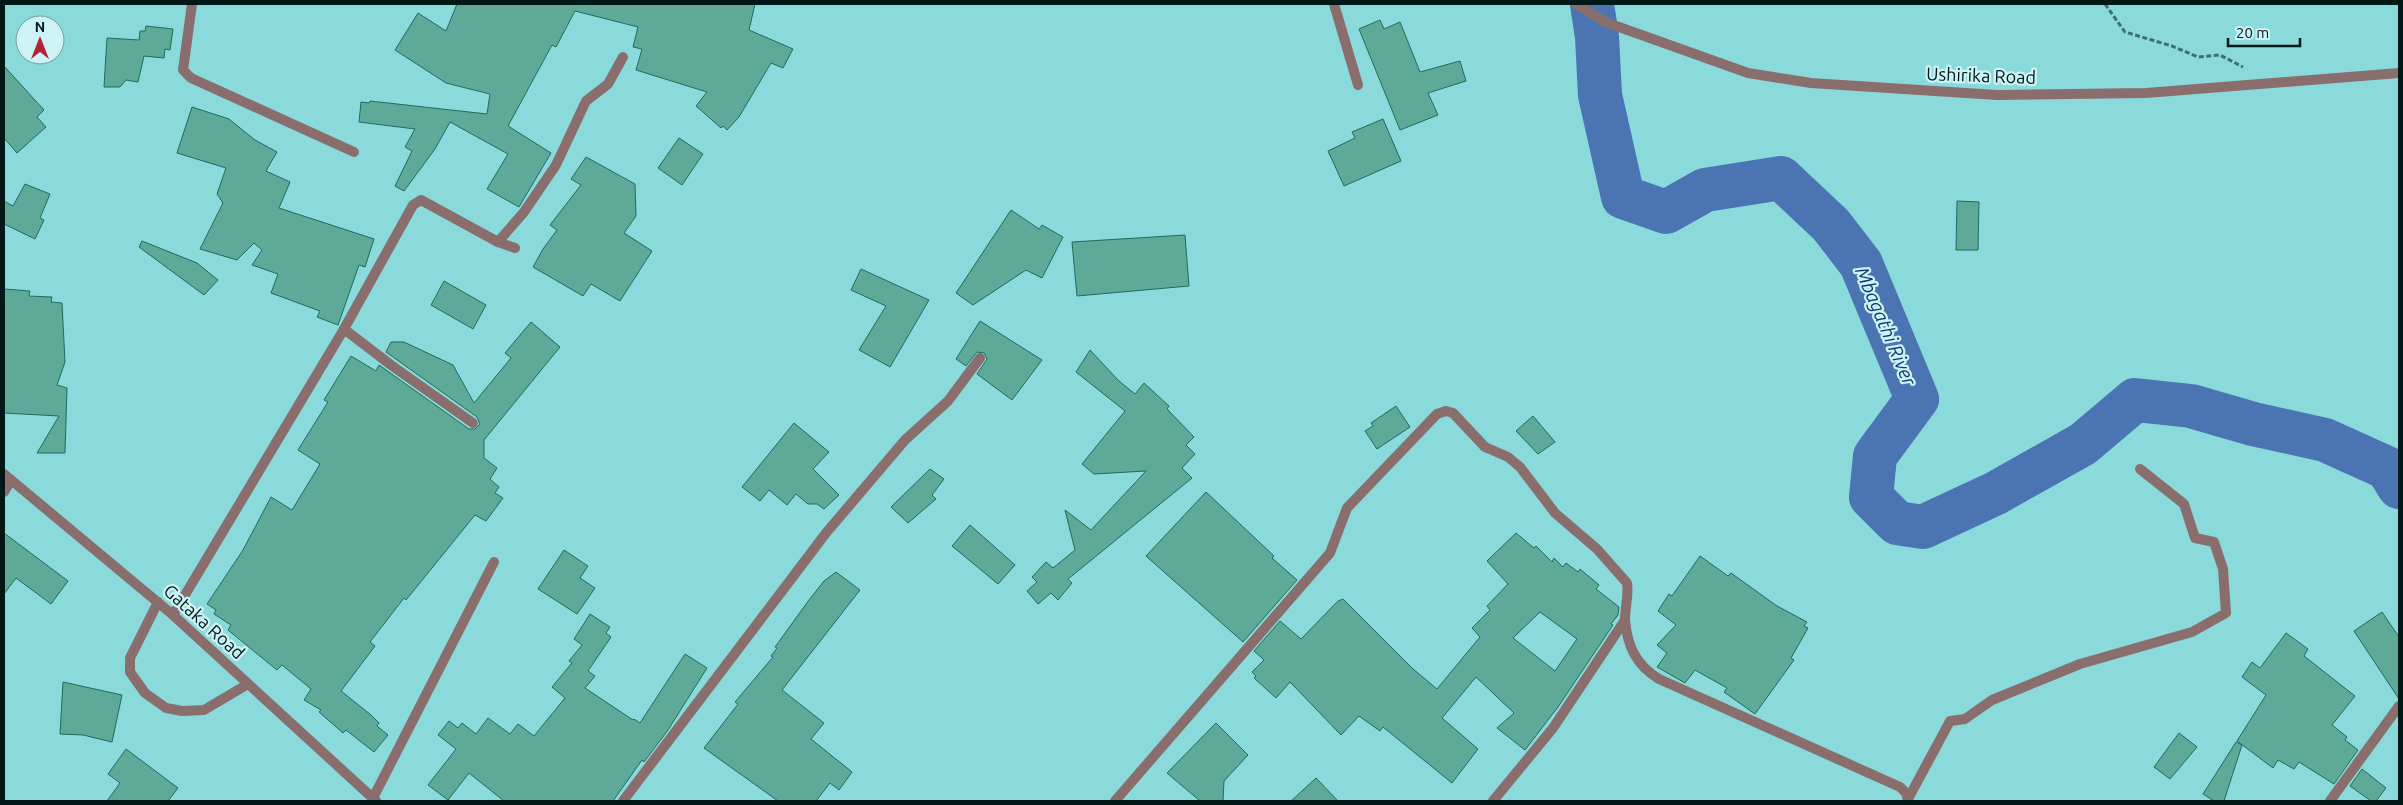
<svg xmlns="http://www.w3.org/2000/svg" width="2403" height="805" viewBox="0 0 2403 805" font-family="Ubuntu,sans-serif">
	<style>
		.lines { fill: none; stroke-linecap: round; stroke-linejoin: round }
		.river { stroke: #4a74b2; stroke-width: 44 }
		.building { fill: #5fa999; stroke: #1d6c5d; fill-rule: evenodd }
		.path { stroke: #3f6f71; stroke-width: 3; stroke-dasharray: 5 2.5; stroke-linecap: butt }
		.service { stroke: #8a6e6e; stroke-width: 10 }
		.minor { stroke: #8a6e6e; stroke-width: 10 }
		.tertiary { stroke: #8a6e6e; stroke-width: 10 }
		.labels { text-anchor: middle; stroke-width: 4.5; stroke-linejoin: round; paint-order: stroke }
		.street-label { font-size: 18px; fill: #011819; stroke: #cdf3f4 }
		.water-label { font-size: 19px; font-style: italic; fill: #0f3973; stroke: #cdf3f4 }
	</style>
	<rect width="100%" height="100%" fill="#8adadc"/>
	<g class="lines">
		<!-- river -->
		<path class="river" d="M1592 4 1597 37 1600 95 1623 197 1666 212 1705 190 1781 178 1831 225 1861 264 1917 399 1875 456 1871 497 1897 523 1923 527 1996 493 2083 444 2135 400 2191 406 2253 424 2325 440 2387 468 2399 487"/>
	</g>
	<!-- building -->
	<g class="building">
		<path d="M457 4H755L749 30 793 49 783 68 771 63 739 117 727 130 723 126 721 128 696 106 707 92 636 70 642 49 633 47 638 27 575 11 556 47 552 45 508 126 551 153 519 207 487 189 508 154 450 122 435 149 404 191 395 186 412 151 405 147 415 129 359 122 361 102 369 103 370 101 487 114 490 94 446 83 395 50 418 13 446 31Z"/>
		<path d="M1380 20 1384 29 1400 22 1420 72 1460 61 1466 81 1428 93 1438 115 1400 130 1359 29Z"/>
		<path d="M146 26 173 29 170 50 165 49 164 58 144 56 138 82 126 80 120 87H104L107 38 139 40 140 31H145Z"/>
		<path d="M4 66 44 110 37 117 46 127 17 153 4 138Z"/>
		<path d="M192 107 229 119 255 140 277 152 266 171 290 182 279 208 374 239 365 267 359 265 338 325 317 317 320 311 271 293 278 274 252 265 262 250 254 243 237 260 200 249 223 203 217 194 226 168 177 153Z"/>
		<path d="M1383 119 1401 161 1344 186 1328 151 1355 138 1352 132Z"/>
		<path d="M679 138 703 154 682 185 658 168Z"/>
		<path d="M586 157 635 184 636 216 624 233 652 251 620 301 591 284 583 296 533 267 543 249 557 230 550 225 581 185 571 179Z"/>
		<path d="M25 184 50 194 40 218 44 220 35 239 4 224V201L13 206Z"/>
		<path d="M1957 201 1979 202 1978 250H1956Z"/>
		<path d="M1011 210 1039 229 1042 225 1063 237 1042 278 1026 270 973 305 956 293Z"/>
		<path d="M1185 235 1189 286 1077 296 1072 242Z"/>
		<path d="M142 241 197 263 218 280 204 295 139 247Z"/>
		<path d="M861 269 929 300 890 367 859 350 886 306 851 290Z"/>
		<path d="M444 281 486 305 473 329 431 305Z"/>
		<path d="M4 289 30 291 29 296 52 297 51 302 62 303 65 362 57 385 67 388 65 453H37L59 416 4 413Z"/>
		<path d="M980 321 1042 360 1012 400 977 374 987 359 984 353 977 352 966 366 956 359Z"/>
		<path d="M531 322 560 347 484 440V458L497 468 490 479 499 487 495 493 503 498 486 521 475 515 406 600 404 598 370 642 375 646 341 691 371 715 379 723 377 726 388 735 374 752 346 730 343 733 319 712 321 710 304 700 311 689 282 665 277 670 228 630 231 625 214 614 216 610 207 604 243 550 271 497 292 510 320 464 298 450 328 402 324 400 351 356 376 371 379 365 469 429H475L480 424 477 417 386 352 391 342H404L453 365 474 403 511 358 505 353Z"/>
		<path d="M1090 350 1119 381 1135 394 1144 383 1169 406 1167 409 1194 437 1186 445 1195 454 1182 468 1192 478 1068 579 1072 583 1058 600 1051 593 1038 604 1027 591 1037 582 1032 577 1046 562 1053 568 1075 550 1065 510 1091 530 1146 471 1094 474 1082 464 1125 411 1076 372Z"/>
		<path d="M1396 406 1410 427 1377 449 1365 431 1373 426 1371 423Z"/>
		<path d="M1533 416 1555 442 1538 454 1516 431Z"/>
		<path d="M794 423 829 452 813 469 839 495 824 509 817 504H808L796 494 787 505 769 490 760 501 742 487Z"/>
		<path d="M930 469 944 479 932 495 936 499 908 523 891 507Z"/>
		<path d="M1206 492 1274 556 1272 558 1297 580 1243 642 1146 556Z"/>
		<path d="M970 525 1015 565 998 584 952 546Z"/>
		<path d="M4 533 68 581 51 604 16 578 4 594Z"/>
		<path d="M1516 533 1534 548 1536 546 1552 562 1554 558 1563 567 1566 563 1578 572 1580 569 1599 585 1596 589 1619 607 1618 615 1611 624 1613 625 1558 707 1525 750 1497 728 1514 713 1476 677 1442 718 1478 749 1452 783 1383 727 1380 731 1359 716 1341 735 1290 682 1276 698 1254 678 1256 676 1252 672 1264 660 1254 651 1280 621 1301 639 1338 601 1343 599 1412 668 1437 689 1480 637 1472 628 1490 610 1487 606 1508 584 1487 561ZM1540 612 1577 639 1555 671 1513 638Z"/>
		<path d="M564 550 588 566 580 578 595 588 577 614 538 589Z"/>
		<path d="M1700 556 1728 576 1731 573 1777 606 1807 622 1804 626 1808 628 1791 658 1794 660 1755 714 1724 692 1727 688 1695 670 1685 683 1657 667 1667 653 1657 645 1676 625 1658 611 1669 594 1672 596Z"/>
		<path d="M836 572 860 590 782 690 824 723 811 739 852 772 839 790 830 783 816 801H778L704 748 738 704 735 702 773 657 771 656 777 648 775 647 809 600 824 581Z"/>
		<path d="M2382 612 2399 637V699L2354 631Z"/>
		<path d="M590 614 610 627 606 633 611 637 588 671 595 676 585 688 633 720 634 719 640 723 685 654 707 668 668 730 644 762 642 760 613 801H504L469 773 448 800 428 785 456 749 438 735 449 721 458 728 462 723 476 734 488 718 510 734 518 724 534 736 565 698 552 687 572 663 569 661 582 645 574 639Z"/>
		<path d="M2286 633 2308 649 2304 656 2355 696 2332 725 2347 737 2345 740 2358 750 2334 784 2299 762 2294 769 2278 760 2273 768 2237 741 2266 695 2242 677 2252 662 2260 668Z"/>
		<path d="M63 682 122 695 112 742 83 735 60 734Z"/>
		<path d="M1216 723 1248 755 1224 781 1223 801H1200L1167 773Z"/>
		<path d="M2179 733 2197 747 2170 779 2154 767Z"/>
		<path d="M2236 742 2242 745 2224 801H2214L2203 794Z"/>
		<path d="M126 749 178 788 168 801H107L120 783 108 774Z"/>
		<path d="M2362 769 2386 788 2376 801H2371L2350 786Z"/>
		<path d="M1316 778 1338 801H1291Z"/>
	</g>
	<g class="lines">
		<!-- path -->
		<path class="path" d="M2105 4 2125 32 2172 46 2198 57 2220 55 2243 67"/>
		<!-- service -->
		<g class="service">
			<path d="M1334 4 1358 85"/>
			<path d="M498 242 524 212 556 165 586 101 608 84 623 57"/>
			<path d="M344 329 413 205 421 200 498 242 515 248"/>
			<path d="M158 602 130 658V672L145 693 166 708 182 711 204 710 248 684"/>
			<path d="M373 798 494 562"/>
		</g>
		<!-- minor -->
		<g class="minor">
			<path d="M192 4 183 70 191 78 354 152"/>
			<path d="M4 492 11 480"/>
			<path d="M173 615 344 329 391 365 473 423"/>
			<path d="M1908 799 1950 721 1965 719 1992 700 2080 664 2192 632 2226 613 2223 569 2214 542 2195 538 2184 504 2140 469"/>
			<path d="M623 801 826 533 905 440 948 401 980 358"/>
			<path d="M1115 801 1330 553 1347 508 1437 414 1446 411 1453 413 1485 447 1508 457 1520 467 1555 513 1597 549 1627 583C1629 595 1625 607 1625 619 1627 646 1636 665 1659 679L1900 787 1906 793 1908 801"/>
			<path d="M1493 801 1553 728 1625 620"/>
			<path d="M2330 801 2399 706"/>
		</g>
		<!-- tertiary -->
		<g class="tertiary">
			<path d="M1576 4 1605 22 1748 73 1811 83 1997 95 2146 93 2399 73"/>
			<path d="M4 474 173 615 376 801"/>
		</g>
	</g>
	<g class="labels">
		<!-- street labels -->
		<g class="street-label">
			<text transform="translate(1981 76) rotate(2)" y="6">Ushirika Road</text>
			<text transform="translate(204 622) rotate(42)" y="6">Gataka Road</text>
		</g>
		<!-- water labels -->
		<g class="water-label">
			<text transform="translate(1886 326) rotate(67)" y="7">Mbagathi River</text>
		</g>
	</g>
	<!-- border -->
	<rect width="2403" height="805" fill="none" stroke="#011819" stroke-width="10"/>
	<!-- north arrow -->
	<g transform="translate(40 40)"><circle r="24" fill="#cdf3f4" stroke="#7b9b9c"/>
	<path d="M0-4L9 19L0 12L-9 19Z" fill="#b3213b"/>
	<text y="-8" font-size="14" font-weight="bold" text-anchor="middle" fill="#011819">N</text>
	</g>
	<!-- scale -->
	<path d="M2228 38v8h72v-8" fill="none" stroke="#011819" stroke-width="2.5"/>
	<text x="2236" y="38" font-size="15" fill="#011819" stroke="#cdf3f4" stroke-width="4" paint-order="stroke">20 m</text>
</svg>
